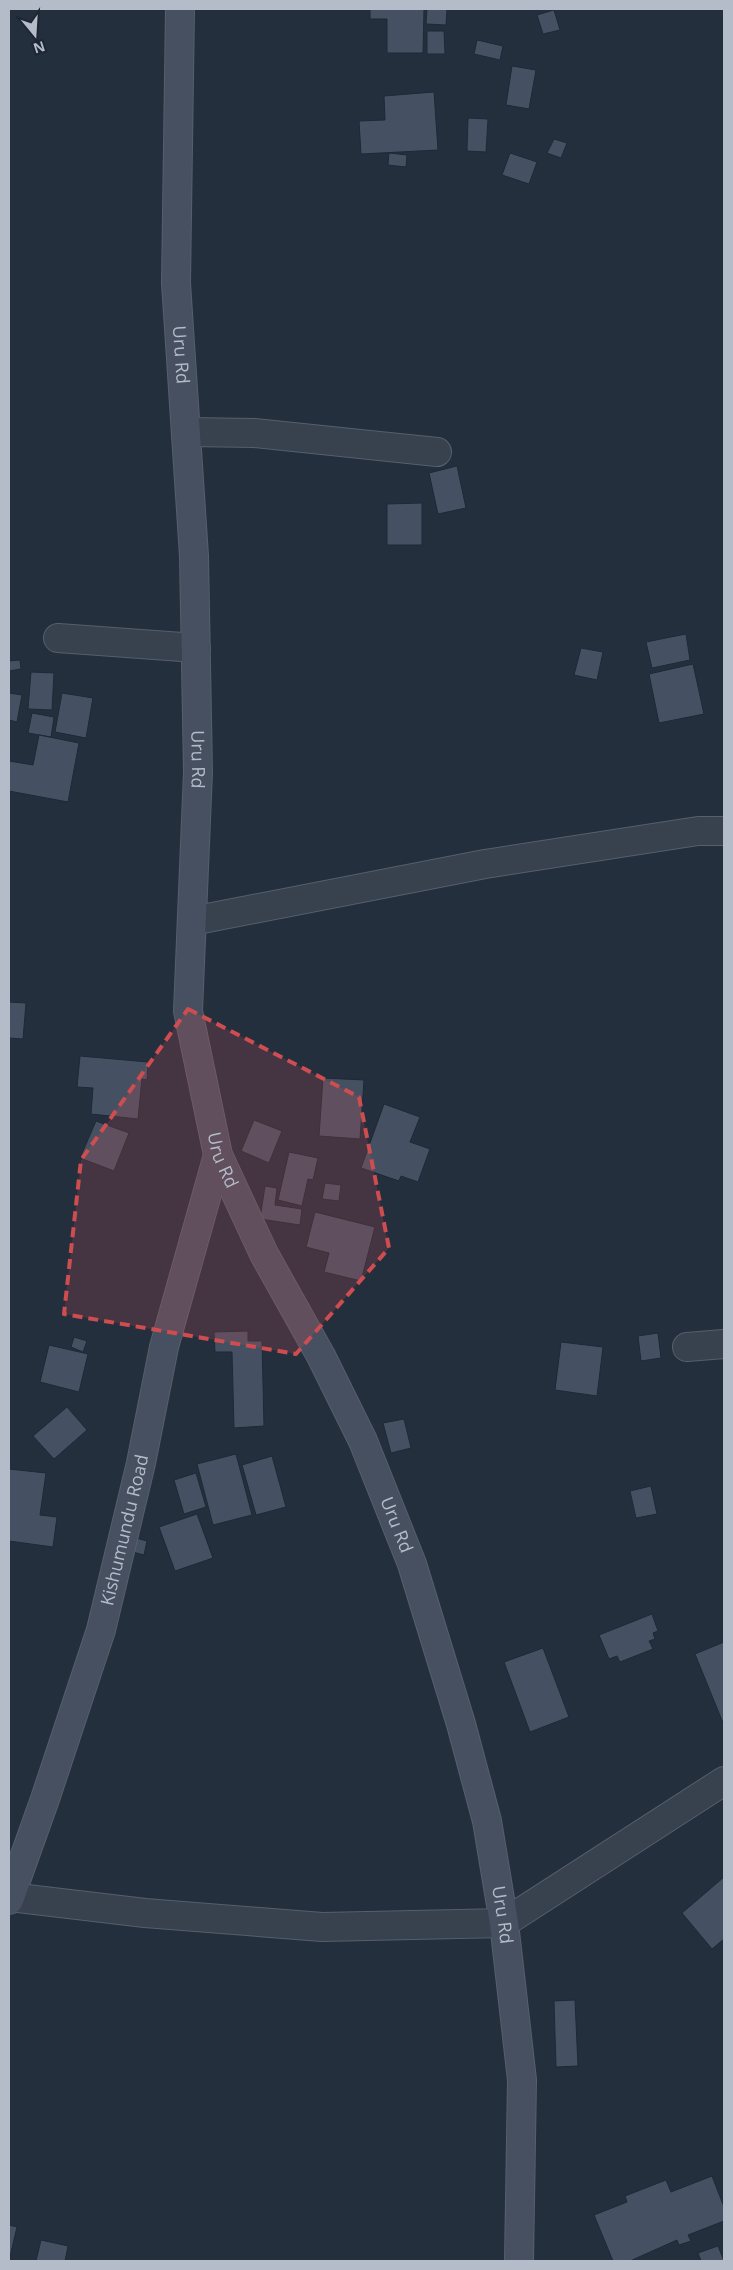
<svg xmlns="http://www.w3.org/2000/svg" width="733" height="2270" viewBox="0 0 733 2270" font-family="'Open Sans',sans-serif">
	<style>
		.building { fill: #455162; stroke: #1f2835 }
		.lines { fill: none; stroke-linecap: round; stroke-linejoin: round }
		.street-casing { stroke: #565f6c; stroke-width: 30 }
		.secondary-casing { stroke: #565f6c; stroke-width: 30 }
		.street { stroke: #38414e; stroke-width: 28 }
		.secondary { stroke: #465061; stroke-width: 28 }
		.marked { fill: #ce4d50; fill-opacity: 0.2; stroke: #ce4d50; stroke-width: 4; stroke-dasharray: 10 6; stroke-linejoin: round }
		.labels { text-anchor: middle; stroke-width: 4; stroke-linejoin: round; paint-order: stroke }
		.street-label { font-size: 18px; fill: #b4bcc9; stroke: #1d2633 }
	</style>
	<rect width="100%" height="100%" fill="#242f3e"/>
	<!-- building -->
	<g class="building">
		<path d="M370 9H424L423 53H387V19H370Z"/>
		<path d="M427 9H447L446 25 426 24Z"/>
		<path d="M554 10 560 30 543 34 537 15Z"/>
		<path d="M427 31H444L445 54H427Z"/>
		<path d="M477 40 503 46 500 60 474 54Z"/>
		<path d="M512 66 536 70 529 109 506 105Z"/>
		<path d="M434 92 438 150 361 154 359 121 385 120 384 96Z"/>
		<path d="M468 118 488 119 486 152 467 151Z"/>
		<path d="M554 139 567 143 561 158 547 153Z"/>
		<path d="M389 153 407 155 406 167 388 165Z"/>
		<path d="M510 153 537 162 529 184 502 175Z"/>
		<path d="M457 466 466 508 438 514 429 473Z"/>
		<path d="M422 503V545H387V504Z"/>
		<path d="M686 634 690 660 652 668 646 642Z"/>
		<path d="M581 648 603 652 597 680 574 675Z"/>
		<path d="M20 660 21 669 9 671V661Z"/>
		<path d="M693 664 704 714 659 723 649 674Z"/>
		<path d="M31 672 54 673 52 710 28 709Z"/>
		<path d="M9 693 22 695 17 722 9 720Z"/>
		<path d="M62 693 93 698 86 738 55 732Z"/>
		<path d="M32 713 54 717 51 737 28 733Z"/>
		<path d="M39 735 79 743 68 802 9 791V761L33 765Z"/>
		<path d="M9 1002 26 1003 23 1039 9 1038Z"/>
		<path d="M80 1056 148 1062 147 1080 142 1079 138 1119 91 1114 93 1088 77 1087Z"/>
		<path d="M323 1078 364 1080 360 1139 319 1136Z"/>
		<path d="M384 1104 420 1117 410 1142 430 1149 418 1182 401 1176 399 1181 361 1168Z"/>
		<path d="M254 1120 282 1131 269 1163 241 1151Z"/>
		<path d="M96 1121 129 1133 114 1171 80 1158Z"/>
		<path d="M289 1152 318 1158 313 1180 308 1179 302 1206 278 1200Z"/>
		<path d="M325 1183 341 1185 339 1201 322 1199Z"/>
		<path d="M265 1186 277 1188 275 1205 302 1209 300 1225 260 1219Z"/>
		<path d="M315 1212 375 1227 361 1281 324 1272 329 1253 306 1247Z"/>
		<path d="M248 1331V1341H262L264 1426 234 1428 232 1352H215L214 1332Z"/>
		<path d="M658 1333 661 1358 641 1361 638 1336Z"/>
		<path d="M74 1337 87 1341 83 1352 71 1347Z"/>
		<path d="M561 1342 603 1347 597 1396 555 1390Z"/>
		<path d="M49 1345 88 1354 79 1392 40 1382Z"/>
		<path d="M67 1407 87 1430 54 1459 33 1436Z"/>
		<path d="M404 1419 411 1448 391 1453 383 1423Z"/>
		<path d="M236 1454 252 1515 213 1525 197 1464Z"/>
		<path d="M272 1456 286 1507 256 1515 242 1465Z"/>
		<path d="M9 1469 46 1473 40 1515 57 1517 53 1547 9 1541Z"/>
		<path d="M196 1473 206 1507 184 1514 174 1480Z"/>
		<path d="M651 1486 657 1514 636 1518 630 1491Z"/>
		<path d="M197 1514 213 1558 175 1571 159 1527Z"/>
		<path d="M128 1536 147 1541 144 1555 125 1550Z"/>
		<path d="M652 1614 658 1631 653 1633 655 1639 649 1641 653 1649 620 1662 617 1656 609 1659 599 1635Z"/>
		<path d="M724 1642V1722L723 1723 695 1654Z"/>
		<path d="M543 1648 569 1717 530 1732 504 1662Z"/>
		<path d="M724 1877V1939L712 1949 682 1913Z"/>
		<path d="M575 2000 578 2066 556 2067 554 2001Z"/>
		<path d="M712 2176 724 2207V2221L688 2235 691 2241 679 2245 677 2240 630 2261H613L594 2215 627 2202 625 2196 666 2180 671 2192Z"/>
		<path d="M9 2225 17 2227 9 2261Z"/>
		<path d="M41 2240 68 2246 65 2261H36Z"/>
		<path d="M718 2246 724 2261H701L698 2253Z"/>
	</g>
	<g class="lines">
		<!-- street casing -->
		<g class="street-casing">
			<g id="street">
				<path d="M188 432 254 433 437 452"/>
				<path d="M58 638 196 648"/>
				<path d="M192 921 485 864 698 831H724"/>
				<path d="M687 1347 724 1344"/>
				<path d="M10 1897 145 1913 322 1927 504 1923 724 1781"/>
			</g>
		</g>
		<!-- secondary casing -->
		<g class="secondary-casing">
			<g id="secondary">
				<path id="s1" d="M180 9 176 283 194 556 198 772 188 1011 218 1155 264 1254 321 1356 363 1441 412 1564 461 1724 487 1821 504 1923 522 2080 519 2261"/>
				<path id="s2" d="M9 1900 45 1799 101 1630 141 1463 164 1347 218 1155"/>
			</g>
		</g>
		<!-- street -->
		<use href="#street" class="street"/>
		<!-- secondary -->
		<use href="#secondary" class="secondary"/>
	</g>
	<!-- marked area -->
	<path class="marked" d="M188 1009 359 1097 389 1248 296 1354 64 1314 81 1160Z"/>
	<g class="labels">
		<!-- street labels -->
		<g class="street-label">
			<text dy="6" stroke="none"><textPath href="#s1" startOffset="346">Uru Rd</textPath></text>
			<text dy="6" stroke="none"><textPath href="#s1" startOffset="751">Uru Rd</textPath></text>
			<text dy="6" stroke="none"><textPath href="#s1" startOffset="1156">Uru Rd</textPath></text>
			<text dy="6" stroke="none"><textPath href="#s1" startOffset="1561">Uru Rd</textPath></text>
			<text dy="6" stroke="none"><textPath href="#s2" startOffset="388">Kishumundu Road</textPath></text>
			<text dy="6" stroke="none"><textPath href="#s1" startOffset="1966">Uru Rd</textPath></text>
		</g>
	</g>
	<!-- border -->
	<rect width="733" height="2270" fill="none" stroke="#b4bcc9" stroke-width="20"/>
	<!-- north arrow -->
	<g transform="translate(35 35) rotate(162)" stroke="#1d2633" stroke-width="4" paint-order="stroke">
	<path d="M0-4L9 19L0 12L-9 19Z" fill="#b4bcc9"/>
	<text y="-8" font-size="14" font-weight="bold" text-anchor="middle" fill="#b4bcc9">N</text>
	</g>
</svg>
